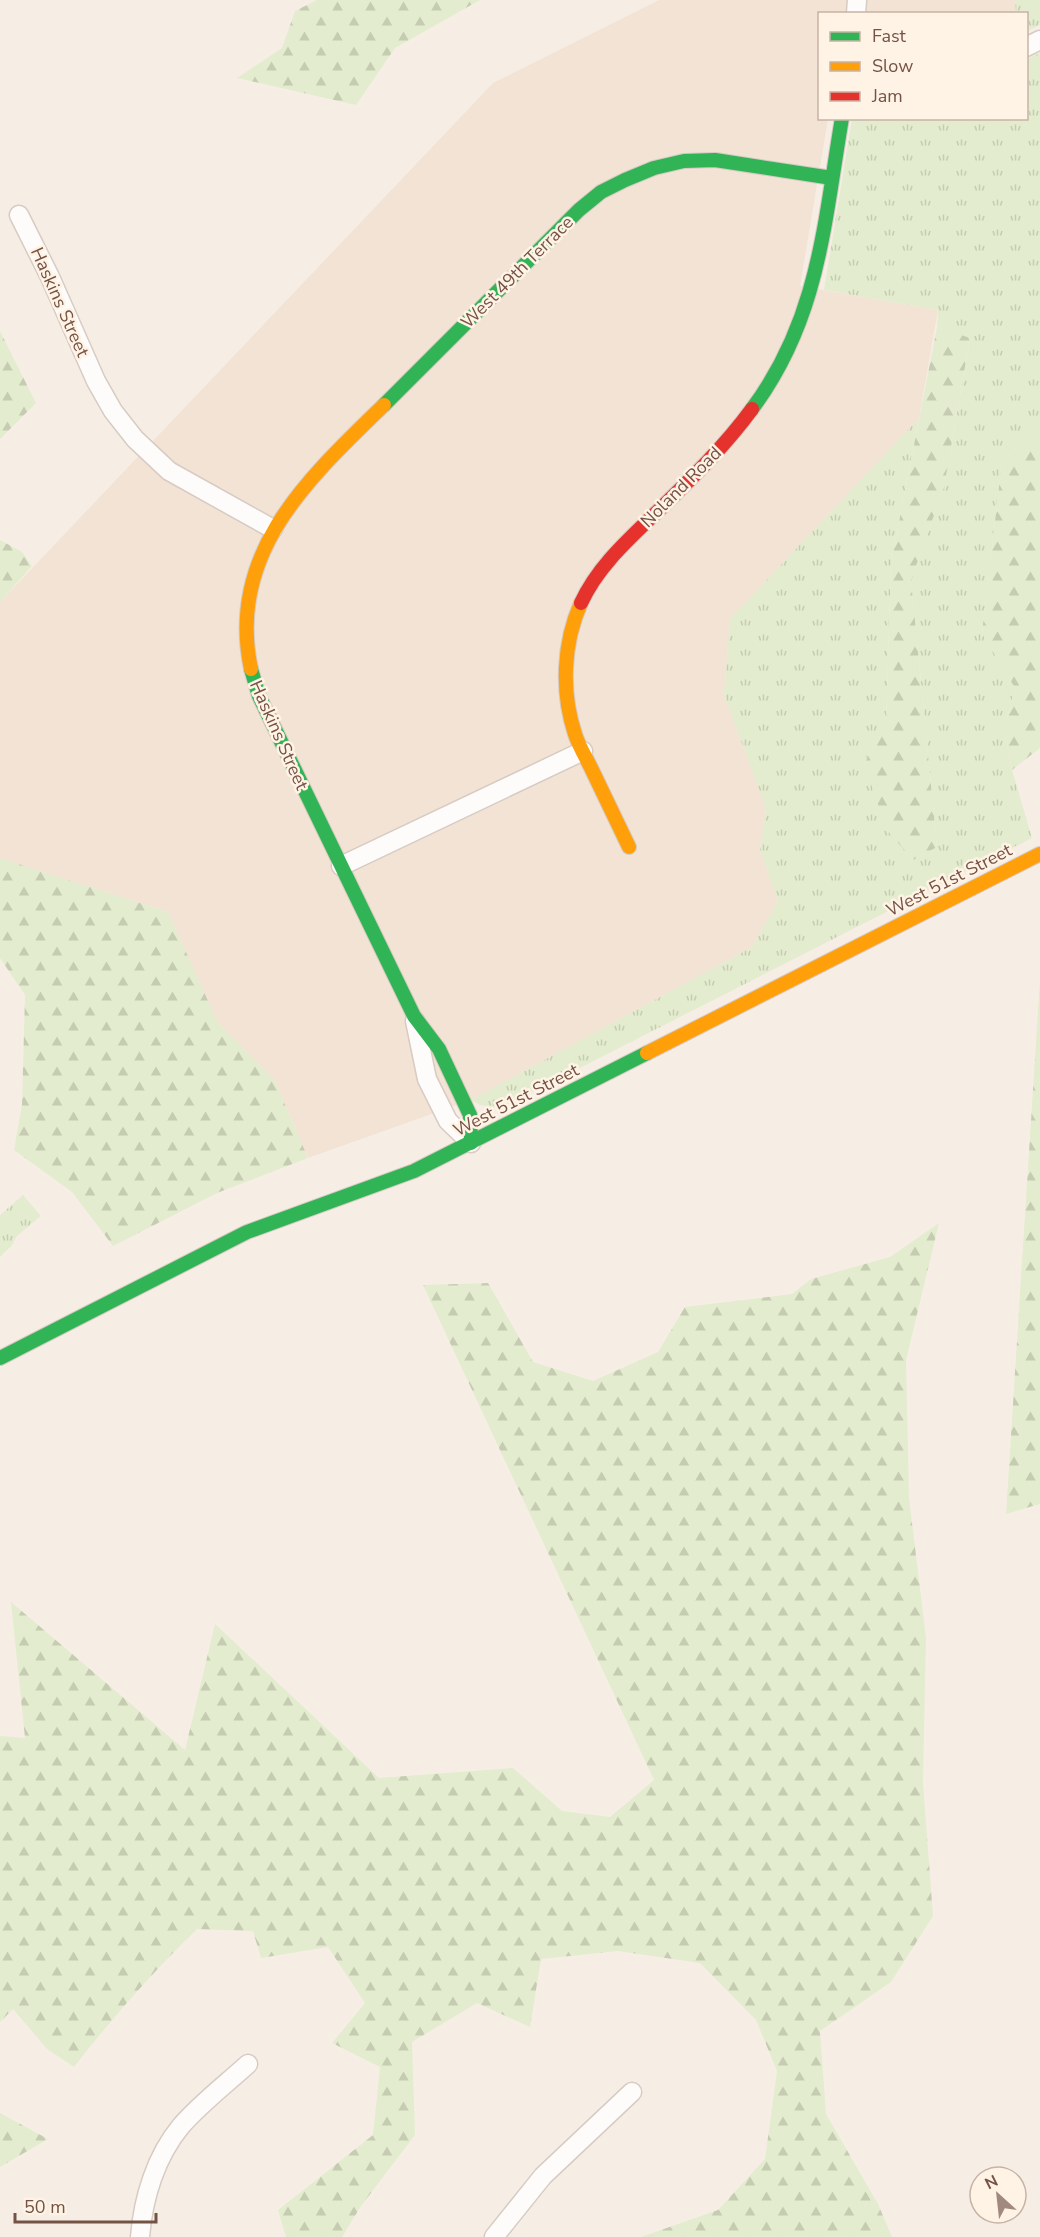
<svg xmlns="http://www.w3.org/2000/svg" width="1040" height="2237" viewBox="0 0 1040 2237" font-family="'Nunito Sans',sans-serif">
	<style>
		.residential { fill: #f2e3d4 }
		.grass { fill: url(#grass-tufts) }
		.forest { fill: url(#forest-firs) }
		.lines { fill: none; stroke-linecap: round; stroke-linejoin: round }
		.street-casing { stroke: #d7cbc3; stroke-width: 21 }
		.fast-casing { stroke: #d6cac2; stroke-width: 16 }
		.slow-casing { stroke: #d6cac2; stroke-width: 16 }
		.jam-casing { stroke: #d6cac2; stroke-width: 16 }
		.street { stroke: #fefcfb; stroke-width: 18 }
		.fast { stroke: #30b455; stroke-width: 14 }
		.slow { stroke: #ff9f0a; stroke-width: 14 }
		.jam { stroke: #e5322d; stroke-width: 14 }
		.labels { text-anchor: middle; stroke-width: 5; stroke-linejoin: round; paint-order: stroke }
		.street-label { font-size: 18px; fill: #745245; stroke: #fff3e5 }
	</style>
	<defs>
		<pattern id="grass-tufts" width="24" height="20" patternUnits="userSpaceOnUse" patternTransform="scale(1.5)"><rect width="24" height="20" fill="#e3ecce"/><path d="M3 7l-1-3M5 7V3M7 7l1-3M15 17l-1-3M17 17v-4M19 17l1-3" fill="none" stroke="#c6ccb2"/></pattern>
		<pattern id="forest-firs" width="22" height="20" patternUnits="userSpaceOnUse" patternTransform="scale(1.5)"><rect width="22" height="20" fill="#e3ecce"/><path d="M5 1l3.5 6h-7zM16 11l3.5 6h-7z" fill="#c6ccb2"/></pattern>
	</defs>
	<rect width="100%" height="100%" fill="#f6eee5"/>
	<!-- residential -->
	<path class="residential" d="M659 0H1015L1016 13 820 14V118L828 119 800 286 938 310 919 418 730 619 724 695 766 808 760 850 778 901 752 947 471 1100 308 1158 275 1081 218 1023 168 912 0 858V602L493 83Z"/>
	<!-- grass -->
	<g class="grass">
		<path d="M1015 0H1040V25L1027 31 1026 14 1016 13Z"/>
		<path d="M1040 53V429L1002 461 982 633 1015 688 1004 729 1012 770 1032 838 501 1108 480 1105 471 1100 752 947 778 901 760 850 766 808 724 695 730 619 919 418 891 563 886 725 864 764 912 860 937 847 911 580 944 487 970 339 937 327 938 310 824 290 852 119 1026 118 1027 59Z"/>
		<path d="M23 1195 41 1216 17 1236 12 1245 0 1257V1215Z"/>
	</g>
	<!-- forest -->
	<g class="forest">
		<path d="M317 0H480L395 48 356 105 237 78 282 48 295 11Z"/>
		<path d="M937 327 970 338 944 487 911 580 937 847 913 860 887 830 864 764 886 725 891 563Z"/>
		<path d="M0 331 36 403 0 439Z"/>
		<path d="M1040 429V748L1012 770 1004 729 1015 688 982 633 1002 461Z"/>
		<path d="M0 540 22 552 32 566 0 602Z"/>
		<path d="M0 858 168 912 218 1023 275 1081 308 1158 217 1193 113 1246 72 1192 14 1150 22 1104 25 995 0 958Z"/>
		<path d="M1040 979V1504L1006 1514Z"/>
		<path d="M939 1223 906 1360 909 1498 926 1638 923 1783 933 1916 891 1982 820 2031 826 2114 878 2204 892 2237H641L718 2210 765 2159 777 2071 756 2020 700 1963 618 1951 541 1959 530 2027 477 2003 412 2042 415 2135 361 2206 342 2237H286L278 2210 373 2135 380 2067 332 2043 365 2003 328 1947 261 1958 253 1931 197 1929C152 1973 112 2018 74 2067L47 2049 13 2009 0 2022V1736L25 1738 11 1602 185 1750 215 1624 379 1778 513 1768 562 1811 610 1817 654 1780 423 1285 488 1283 533 1362 593 1381 658 1352 685 1307 792 1294 811 1279 890 1257Z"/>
		<path d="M0 2113 48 2139 0 2167Z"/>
	</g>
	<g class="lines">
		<!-- street casing -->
		<g class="street-casing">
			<g id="street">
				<path d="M856 14 857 0"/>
				<path d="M1026 47 1040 40"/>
				<path d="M19 215 50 277 96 381 113 411 135 439 169 471 273 529"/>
				<path d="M341 866 583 751"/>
				<path d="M415 1021 427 1079 448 1121 471 1143"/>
				<path d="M140 2237C143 2198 156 2156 181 2126 200 2104 226 2084 248 2064"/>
				<path d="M494 2237 543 2176 632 2092"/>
			</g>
		</g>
		<!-- fast casing -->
		<g class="fast-casing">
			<g id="fast">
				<path d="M384 405 579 210 601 192 625 180 654 168 684 161 715 160 832 178"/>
				<path d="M752 409C819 319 824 224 842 118"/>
				<path d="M251 669 259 696 414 1016 439 1049 470 1115 471 1143"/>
				<path d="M0 1358 247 1232 414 1171 647 1053"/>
			</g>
		</g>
		<!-- slow casing -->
		<g class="slow-casing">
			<g id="slow">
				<path d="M581 603C563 643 561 692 575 734 579 747 587 759 593 772 605 797 617 822 629 847"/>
				<path d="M251 669C226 553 309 478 384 405"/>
				<path d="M647 1053 1040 854"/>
			</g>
		</g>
		<!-- jam casing -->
		<g class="jam-casing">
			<path id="jam" d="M581 603C598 566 629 539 658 511 691 479 725 446 752 409"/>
		</g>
		<!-- street -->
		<use href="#street" class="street"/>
		<!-- fast -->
		<use href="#fast" class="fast"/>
		<!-- slow -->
		<use href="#slow" class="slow"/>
		<!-- jam -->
		<use href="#jam" class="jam"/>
	</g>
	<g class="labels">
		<!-- street labels -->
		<g class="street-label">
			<text transform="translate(517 272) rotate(-45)" y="6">West 49th Terrace</text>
			<text transform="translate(60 302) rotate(66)" y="6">Haskins Street</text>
			<text transform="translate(681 487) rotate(-45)" y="6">Noland Road</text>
			<text transform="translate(279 735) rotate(66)" y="6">Haskins Street</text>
			<text transform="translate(949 880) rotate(-27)" y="6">West 51st Street</text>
			<text transform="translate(516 1100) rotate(-27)" y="6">West 51st Street</text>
		</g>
	</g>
	<!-- legend -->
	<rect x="818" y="12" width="210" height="108" fill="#fff3e5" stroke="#c7b3a5" stroke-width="1.5"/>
	<rect x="830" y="32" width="30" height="9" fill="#30b455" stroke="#c7b3a5" stroke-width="1.5"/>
	<text x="872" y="42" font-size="18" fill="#745245">Fast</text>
	<rect x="830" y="62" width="30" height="9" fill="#ff9f0a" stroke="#c7b3a5" stroke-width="1.5"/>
	<text x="872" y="72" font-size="18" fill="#745245">Slow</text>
	<rect x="830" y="92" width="30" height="9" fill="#e5322d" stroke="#c7b3a5" stroke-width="1.5"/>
	<text x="872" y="102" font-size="18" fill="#745245">Jam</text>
	<!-- north arrow -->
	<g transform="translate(998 2195) rotate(333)"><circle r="28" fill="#fff3e5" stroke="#c7b3a5" stroke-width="1.5"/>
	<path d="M0-4.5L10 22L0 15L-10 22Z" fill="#a2897d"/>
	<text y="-9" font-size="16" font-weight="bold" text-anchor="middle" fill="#745245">N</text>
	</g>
	<!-- scale -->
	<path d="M15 2213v9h141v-9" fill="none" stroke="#745245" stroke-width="3"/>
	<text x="24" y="2213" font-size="18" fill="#745245" stroke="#fff3e5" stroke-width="4.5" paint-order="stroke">50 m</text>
</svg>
